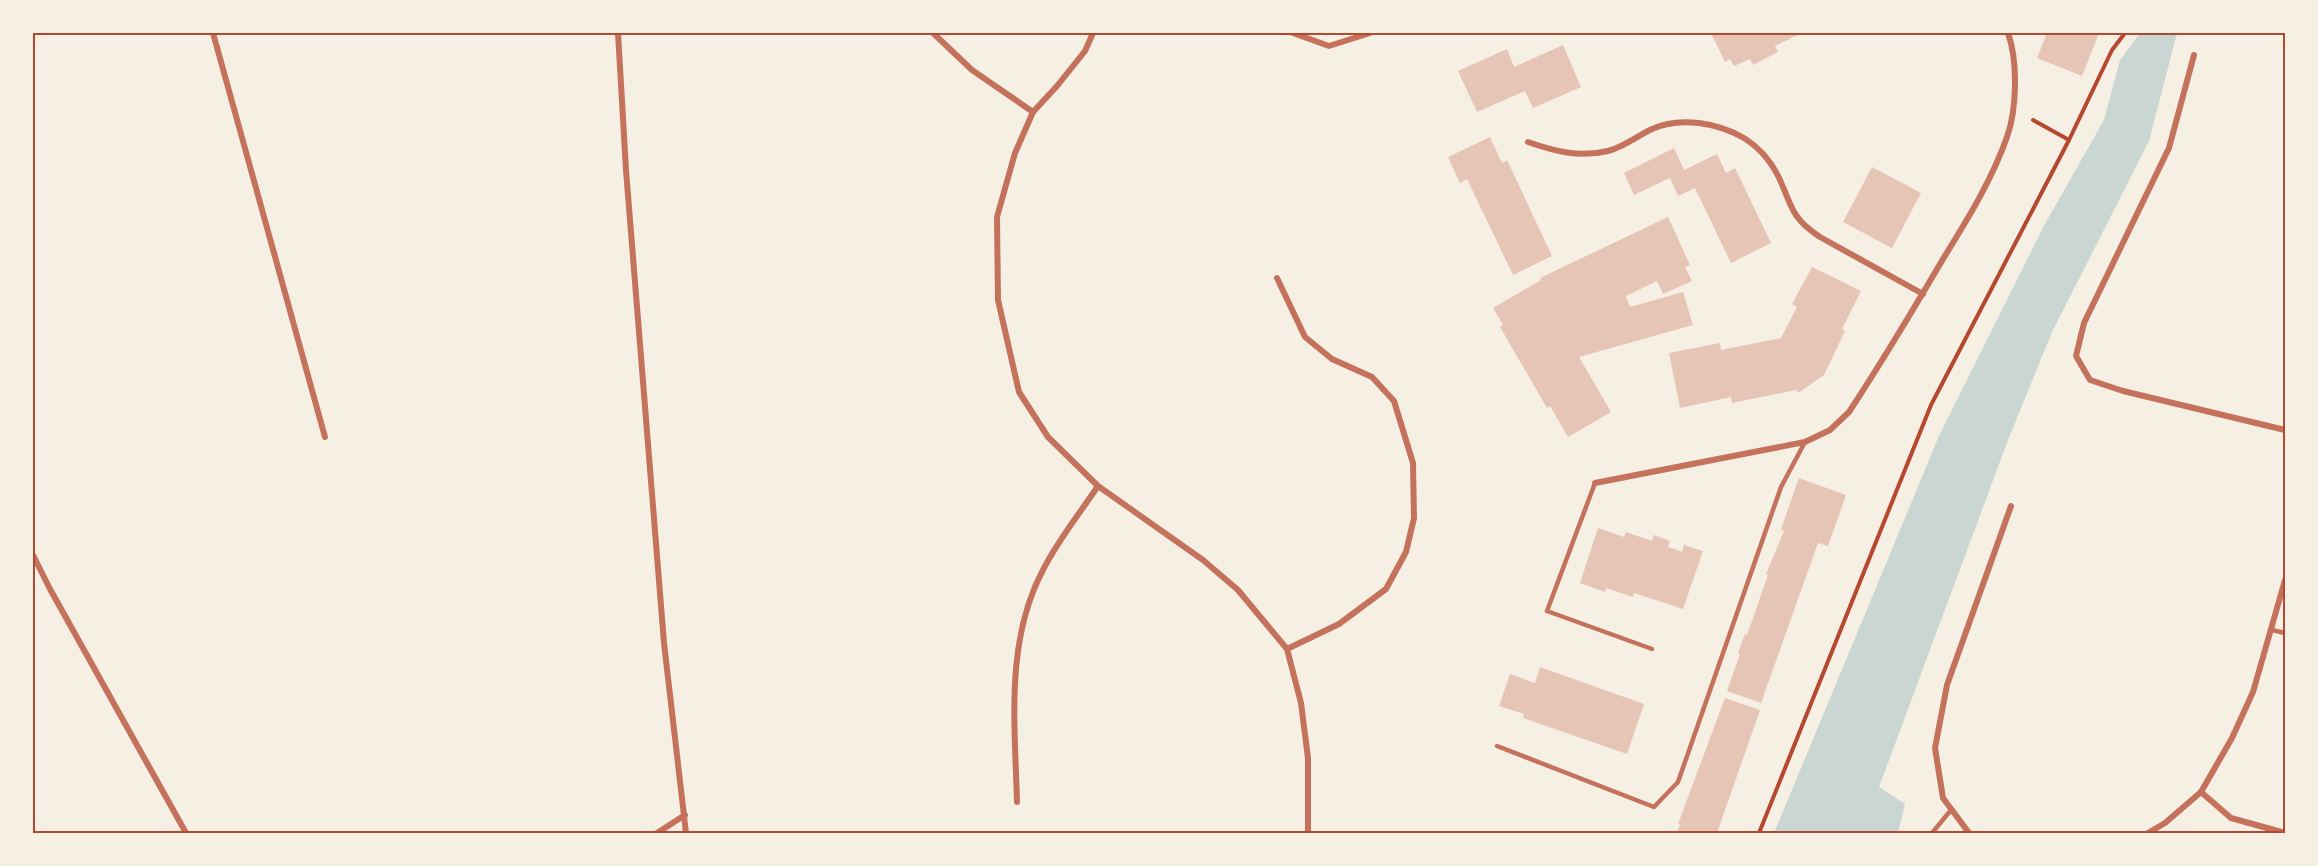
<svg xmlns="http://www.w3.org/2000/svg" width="2318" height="866" viewBox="0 0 2318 866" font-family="Jost,sans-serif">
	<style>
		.water { fill: #c9d6d2 }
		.building { fill: #e6c5b7 }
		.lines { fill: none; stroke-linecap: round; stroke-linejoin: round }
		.path { stroke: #b5482f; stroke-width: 4 }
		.service { stroke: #c5725c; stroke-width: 4.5 }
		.minor { stroke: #c5725c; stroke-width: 6 }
		.neatline { fill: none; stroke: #b5482f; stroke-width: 2 }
	</style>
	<rect width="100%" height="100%" fill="#f6efe4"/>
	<!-- water -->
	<path class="water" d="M2140 33H2177L2149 141 2052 332 2008 440 1879 787 1905 804 1898 833H1774L1939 436 2046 222 2104 120 2120 60Z"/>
	<!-- building -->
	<g class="building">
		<path d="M1711 33H1802L1775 46 1778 52 1753 65 1750 59 1734 66 1730 59 1725 62Z"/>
		<path d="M2047 33H2099L2082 76 2037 58Z"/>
		<path d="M1563 45 1581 87 1533 108 1525 91 1477 112 1458 71 1507 49 1514 67Z"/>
		<path d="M1490 137 1502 163 1507 160 1552 256 1513 275 1467 179 1460 183 1448 157Z"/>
		<path d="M1674 148 1684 170 1717 154 1726 173 1735 168 1771 243 1731 263 1695 188 1678 196 1670 178 1634 195 1624 173Z"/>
		<path d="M1872 167 1921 193 1892 248 1843 222Z"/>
		<path d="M1668 217 1690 265 1685 267 1692 281 1663 294 1657 281 1626 296 1630 307 1683 292 1693 325 1579 357 1611 412 1568 437 1550 406 1547 408 1500 327 1503 325 1493 308 1541 280 1540 278Z"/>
		<path d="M1812 267 1861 291 1842 329 1845 331 1824 375 1798 393 1796 390 1732 403 1731 397 1680 408 1669 353 1720 343 1721 350 1781 338 1797 307 1792 304Z"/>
		<path d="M1799 478 1846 495 1828 546 1818 543 1761 703 1727 691 1740 654 1738 653 1745 634 1747 635 1768 575 1766 574 1784 531 1781 529Z"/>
		<path d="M1598 528 1624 537 1626 532 1652 541 1654 535 1670 541 1668 547 1675 549 1682 552 1684 545 1703 551 1683 609 1634 593 1633 597 1606 588 1605 592 1580 583Z"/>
		<path d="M1540 667 1644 704 1627 754 1523 718 1524 714 1499 706 1510 674 1535 683Z"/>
		<path d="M1725 698 1760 710 1717 833H1677L1680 824H1678Z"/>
	</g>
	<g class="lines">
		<!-- path -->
		<g class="path">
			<path d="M2033 120 2069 140"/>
			<path d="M1759 833 1931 405 2069 140 2112 50 2125 33"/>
		</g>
		<!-- service -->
		<g class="service">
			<path d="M1595 483 1547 611 1652 649"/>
			<path d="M2272 630 2285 633"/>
			<path d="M1497 746 1654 807 1678 782 1781 487 1805 442"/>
			<path d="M1932 833 1951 810"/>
		</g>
		<!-- minor -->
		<g class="minor">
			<path d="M213 33 325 437"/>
			<path d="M618 33 626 170 664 643 686 833"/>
			<path d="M933 33 972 70 1033 112"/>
			<path d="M1093 33 1085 51 1057 86 1033 112 1015 153 997 217 998 300 1019 392 1048 437 1098 486 1203 560 1238 590 1287 649 1301 703 1308 758V833"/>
			<path d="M1293 33 1329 46 1370 33"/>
			<path d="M2194 55 2169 148 2084 323 2076 356 2090 380 2123 391 2285 430"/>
			<path d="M1528 142C1554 151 1579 158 1608 151 1624 147 1637 136 1652 129 1680 116 1718 123 1744 138 1763 150 1775 166 1783 187 1788 198 1791 210 1799 219 1805 227 1813 232 1820 237L1923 294"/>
			<path d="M1277 278 1305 337 1332 359 1372 377 1394 401 1413 463 1414 518 1406 552 1386 589 1339 624 1287 649"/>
			<path d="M1595 483 1805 442 1830 430 1849 412C1882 362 1913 310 1943 259 1967 220 1992 180 2007 137 2017 109 2018 61 2008 33"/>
			<path d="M33 555 50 589 186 833"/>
			<path d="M2201 792 2231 818 2285 833"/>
			<path d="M1017 802C1015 725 1005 641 1043 570 1058 540 1080 513 1098 486"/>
			<path d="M657 833 685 815"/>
			<path d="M1969 833 1943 798 1935 748 1947 685 2011 506"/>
			<path d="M2148 833 2165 823 2201 792 2232 738 2253 692 2285 580"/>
		</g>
	</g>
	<!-- border -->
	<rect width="2318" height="866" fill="none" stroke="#f6efe4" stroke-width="69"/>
	<rect x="34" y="34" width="2250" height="798" class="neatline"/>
</svg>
